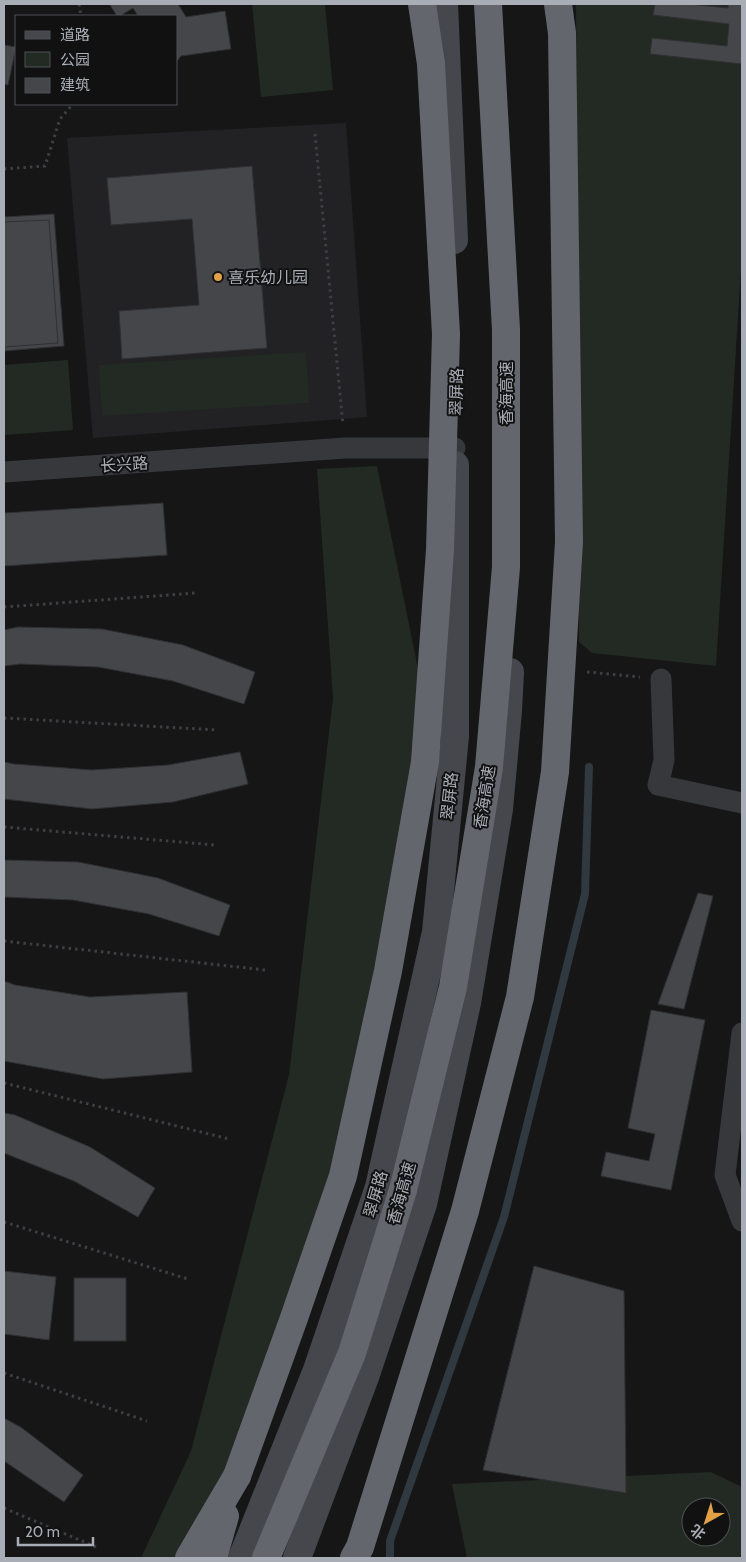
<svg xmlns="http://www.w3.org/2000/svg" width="746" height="1562" viewBox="0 0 746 1562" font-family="Cabin,'Noto Sans SC',sans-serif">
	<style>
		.built { fill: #222224 }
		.green { fill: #222a23; fill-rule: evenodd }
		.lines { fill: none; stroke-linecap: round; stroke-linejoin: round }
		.stream { stroke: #30393f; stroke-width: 8 }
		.building { fill: #45464a; stroke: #303033 }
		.path { stroke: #3d3f43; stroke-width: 3; stroke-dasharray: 2.5 4; stroke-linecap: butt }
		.minor { stroke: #37383c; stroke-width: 21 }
		.secondary { stroke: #45474c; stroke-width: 28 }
		.motorway { stroke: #63676d; stroke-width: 28 }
		.motorway-bridge { stroke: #63676d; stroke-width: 28 }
		.poi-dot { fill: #e2a243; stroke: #111112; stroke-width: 2 }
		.labels { text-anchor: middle; stroke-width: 4; stroke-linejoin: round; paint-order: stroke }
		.poi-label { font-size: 16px; fill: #a9aeb6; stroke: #111112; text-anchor: start }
		.street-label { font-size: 16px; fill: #a9aeb6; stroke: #111112 }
	</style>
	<rect width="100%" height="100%" fill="#161617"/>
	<!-- built -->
	<path class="built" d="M346 123 367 417 93 438 67 138Z"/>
	<!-- green -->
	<g class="green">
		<path d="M252 4H325L333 90 261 97Z"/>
		<path d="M576 4H742V253L716 666 592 653 579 642Z"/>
		<path d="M306 352 309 403 102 416 99 365Z"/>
		<path d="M68 360 73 430 4 435V365Z"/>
		<path d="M377 466 431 733 353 1165 209 1558H141L191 1451 289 1075 333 698 317 469Z"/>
		<path d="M711 1472 742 1487V1558H467L452 1484ZM691 1507H721V1537H691Z"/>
	</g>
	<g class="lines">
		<!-- stream -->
		<path class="stream" d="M390 1558V1541L504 1217 585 894 589 767"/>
	</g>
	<!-- building -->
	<g class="building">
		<path d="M112 4H178L186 17 225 11 231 49 181 56 176 62V16H138L133 8 120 16H117L110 5Z"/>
		<path d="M655 4H688L728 8V4H742V64L650 54 652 38 727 46 729 24 653 15Z"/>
		<path d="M4 45 16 47 8 85 4 84Z"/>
		<path d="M252 166 267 348 122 359 119 311 199 305 192 219 111 225 107 178Z"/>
		<path d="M54 214 64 346 4 351V217Z"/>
		<path d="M49 220 58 343 4 347V222Z"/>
		<path d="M163 503 167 555 4 566V513Z"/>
		<path d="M18 627 102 629 183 645 255 672 244 704 173 681 98 667 20 664 4 666V630Z"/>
		<path d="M240 752 248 784 173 802 92 809 4 799V762L14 764 92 770 168 765Z"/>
		<path d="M4 860 78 862 158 878 230 905 219 936 149 914 73 900 4 897Z"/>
		<path d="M698 893 713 896 684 1009 658 1004Z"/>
		<path d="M4 981 15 985 90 997 187 992 192 1072 103 1079 4 1061Z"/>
		<path d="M651 1010 705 1020 671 1190 601 1176 606 1152 649 1161 655 1134 628 1128Z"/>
		<path d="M4 1113 15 1115 90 1147 155 1188 138 1217 74 1181 4 1153Z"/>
		<path d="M534 1266 624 1291 626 1493 483 1470Z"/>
		<path d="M4 1271 56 1277 49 1340 4 1334Z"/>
		<rect x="74" y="1278" width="52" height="63"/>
		<path d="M4 1418 22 1428 83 1475 64 1502 4 1461Z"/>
	</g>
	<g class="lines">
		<!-- path -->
		<g class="path">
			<path d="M79 4 81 16"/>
			<path d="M315 134 343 425"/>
			<path d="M4 169 45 166 60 119 73 104"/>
			<path d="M4 607 196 593"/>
			<path d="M587 672 640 677"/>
			<path d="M4 718 217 730"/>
			<path d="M4 827 215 845"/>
			<path d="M4 941 265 970"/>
			<path d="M4 1083 229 1139"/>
			<path d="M4 1222 188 1279"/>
			<path d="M4 1373 147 1421"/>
			<path d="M4 1508 96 1547"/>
		</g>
		<!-- minor -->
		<g class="minor">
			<path d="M4 472 345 448H455"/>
			<path d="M661 679 664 760 658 785 742 803"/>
			<path d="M742 1033 725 1175 742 1221"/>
		</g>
		<!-- secondary -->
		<g class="secondary">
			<path d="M444 4 454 240"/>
			<path d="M242 1558 317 1370 379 1187 436 932 455 736V465"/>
			<path d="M297 1558 365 1377 423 1204 467 1003 499 809 508 711 510 672"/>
		</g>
		<!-- motorway -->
		<g class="motorway">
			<path d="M422 4 431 64"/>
			<path d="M189 1558 237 1476"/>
			<path d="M213 1558 225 1516"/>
			<path d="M266 1558 352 1353 403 1190"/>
			<path d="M354 1558 360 1547 465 1211 520 997 555 772 569 542 562 33 558 4"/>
		</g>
		<!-- motorway-bridge -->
		<g class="motorway-bridge">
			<path d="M403 1190 453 987 489 767 506 567V330L488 4"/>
			<path d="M237 1476 294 1318 343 1176 388 971 425 762 440 550 446 334 431 64"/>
		</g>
	</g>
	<!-- markers -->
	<circle class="poi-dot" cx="218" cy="277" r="5"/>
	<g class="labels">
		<!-- poi labels -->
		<g class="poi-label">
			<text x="228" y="283">喜乐幼儿园</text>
		</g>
		<!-- street labels -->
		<g class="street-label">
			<text transform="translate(456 392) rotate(-89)" y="6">翠屏路</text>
			<text transform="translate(506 393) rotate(-90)" y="6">香海高速</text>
			<text transform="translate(124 464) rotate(-4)" y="6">长兴路</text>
			<text transform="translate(449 796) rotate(-84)" y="6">翠屏路</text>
			<text transform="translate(484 797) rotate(-81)" y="6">香海高速</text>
			<text transform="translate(401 1193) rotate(-74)" y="6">香海高速</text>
			<text transform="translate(375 1194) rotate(-74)" y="6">翠屏路</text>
		</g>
	</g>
	<!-- border -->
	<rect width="746" height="1562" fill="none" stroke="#a9aeb6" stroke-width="10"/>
	<!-- legend -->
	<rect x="15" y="15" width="162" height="90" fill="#111112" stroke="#4e5054"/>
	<rect x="25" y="31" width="25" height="8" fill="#45474c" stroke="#4e5054"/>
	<text x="60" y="40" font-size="15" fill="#a9aeb6">道路</text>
	<rect x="25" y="52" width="25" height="15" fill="#222a23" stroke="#4e5054"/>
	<text x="60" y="65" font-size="15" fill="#a9aeb6">公园</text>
	<rect x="25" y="78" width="25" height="15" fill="#45464a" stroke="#4e5054"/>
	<text x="60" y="90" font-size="15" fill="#a9aeb6">建筑</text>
	<!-- north arrow -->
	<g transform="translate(706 1522) rotate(219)"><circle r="24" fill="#111112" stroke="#4e5054"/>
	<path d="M0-4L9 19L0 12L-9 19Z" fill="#e2a243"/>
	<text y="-8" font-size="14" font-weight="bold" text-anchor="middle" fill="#a9aeb6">北</text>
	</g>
	<!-- scale -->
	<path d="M18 1537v8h75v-8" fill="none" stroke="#a9aeb6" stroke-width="2.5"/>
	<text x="25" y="1537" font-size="15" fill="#a9aeb6" stroke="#111112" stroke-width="4" paint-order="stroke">20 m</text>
</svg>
